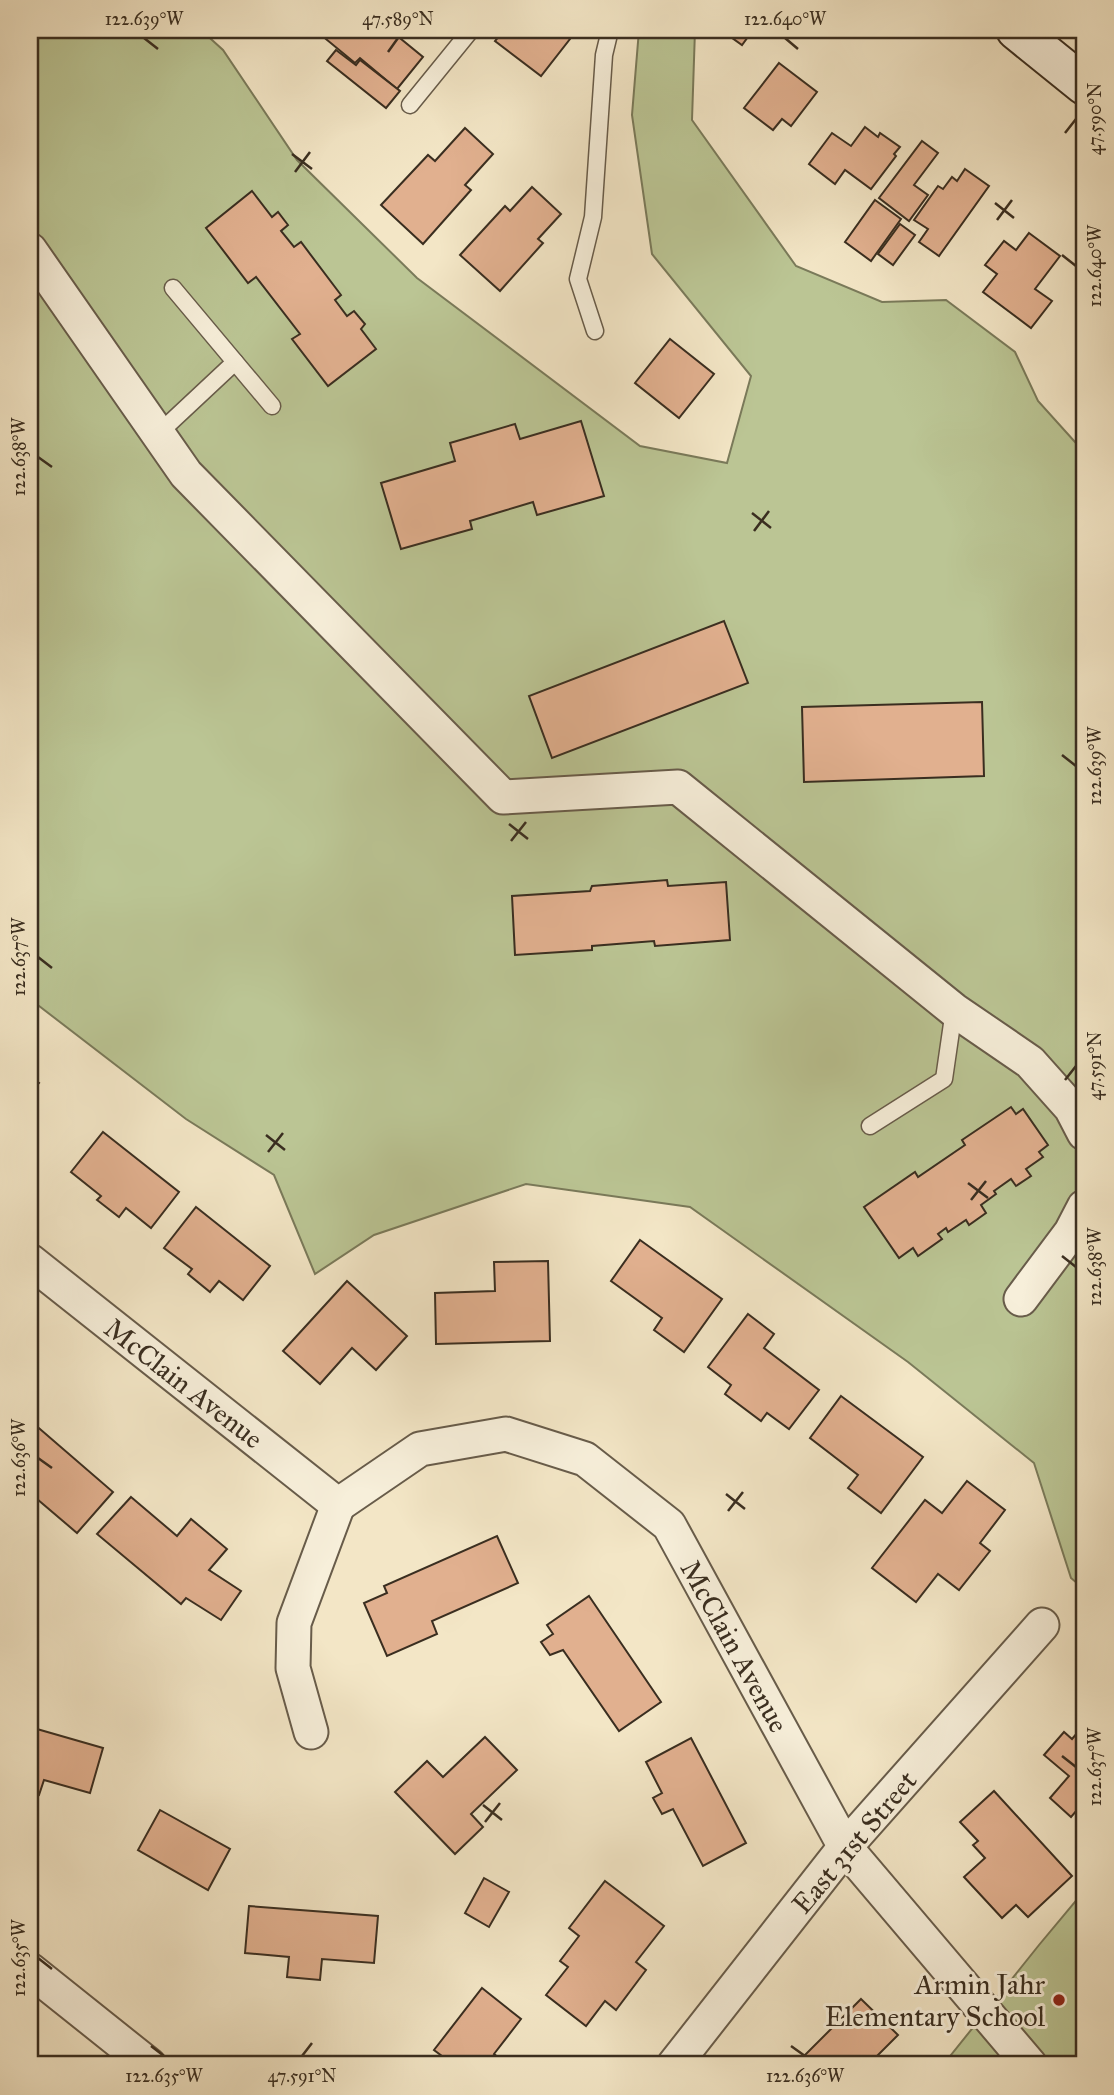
<svg xmlns="http://www.w3.org/2000/svg" width="1114" height="2095" viewBox="0 0 1114 2095" font-family="'IM FELL Great Primer',serif">
	<style>
		.green { fill: #bbc594; stroke: #7a7a5a; stroke-width: 2 }
		.building { fill: #e1b08f; stroke: #3a2e20; stroke-width: 2 }
		.lines { fill: none; stroke-linecap: round; stroke-linejoin: round }
		.lane-casing { stroke: #685c4a; stroke-width: 19 }
		.street-casing { stroke: #685c4a; stroke-width: 37 }
		.secondary-casing { stroke: #3a2e20; stroke-width: 42 }
		.lane { stroke: #f7efda; stroke-width: 16 }
		.street { stroke: #f7efda; stroke-width: 33 }
		.secondary { stroke: #f7efda; stroke-width: 38 }
		.ticks { fill: none; stroke: #3a2e20; stroke-width: 2.5 }
		.poi-dot { fill: #8f2418; stroke: #f7efda; stroke-width: 2.5 }
		.labels { text-anchor: middle; stroke-width: 6; stroke-linejoin: round; paint-order: stroke }
		.street-label { font-size: 28px; fill: #3a2e20; stroke: #f7efda }
		.poi-label { font-size: 28px; fill: #3a2e20; stroke: #f7efda; text-anchor: end }
		.neatline { fill: none; stroke: #3a2e20; stroke-width: 2.5 }
		.ticks-label { font-size: 18px; text-anchor: middle; fill: #3a2e20 }
	</style>
	<rect width="100%" height="100%" fill="#f3e6c6"/>
	<filter id="stains"><feTurbulence type="fractalNoise" baseFrequency=".00286" numOctaves="4"/><feColorMatrix values="0 0 0 0 .2 0 0 0 0 .09 0 0 0 0 .02 0 0 0 .5 -.17"/></filter>
	<radialGradient id="worn" r=".72"><stop offset=".6" stop-color="#630" stop-opacity="0"/><stop offset="1" stop-color="#630" stop-opacity=".3"/></radialGradient>
	<!-- green -->
	<g class="green">
		<path d="M30 30H201L223 50 297 160 417 278 640 446 727 463 751 376 652 254 632 115 639 30H695L692 120 796 266 882 302 946 300 1015 352 1038 401 1084 452V1589L1071 1578 1034 1463 908 1362 690 1207 526 1184 374 1235 315 1274 274 1175 186 1119 30 999Z"/>
		<path d="M1084 1891V2065H943L1039 1945Z"/>
	</g>
	<!-- building -->
	<g class="building">
		<path d="M315 30H390L423 57 397 89 360 58 355 63Z"/>
		<path d="M504 30H577L541 76 495 41Z"/>
		<path d="M721 30H753L742 45Z"/>
		<path d="M336 50 356 65 360 60 400 91 386 108 327 61Z"/>
		<path d="M779 63 817 92 791 126 782 119 773 130 744 108Z"/>
		<path d="M865 127 878 137 880 133 900 147 894 154 896 156 871 189 845 170 835 184 809 164 832 133 851 146Z"/>
		<path d="M465 128 493 154 465 185 471 190 423 244 381 205 428 155 435 161Z"/>
		<path d="M922 141 938 153 914 185 928 195 909 221 879 198Z"/>
		<path d="M965 169 989 186 939 256 919 242 928 229 914 220 938 186 943 189 952 177 957 181Z"/>
		<path d="M532 187 561 214 538 239 543 243 500 291 460 255 505 206 510 211Z"/>
		<path d="M252 191 272 217 278 212 288 225 281 231 294 247 301 242 341 295 335 300 347 316 354 311 365 324 361 329 376 349 328 386 292 339 300 334 256 277 248 283 206 228Z"/>
		<path d="M875 200 901 219 871 261 845 242Z"/>
		<path d="M900 224 915 235 893 265 878 254Z"/>
		<path d="M1029 233 1060 256 1035 289 1052 301 1031 328 983 292 997 274 985 265 1004 241 1016 250Z"/>
		<path d="M670 339 714 374 679 418 635 383Z"/>
		<path d="M581 421 604 496 537 515 533 502 470 521 472 529 401 549 381 483 455 461 450 443 515 424 520 439Z"/>
		<path d="M724 621 748 683 552 758 529 696Z"/>
		<path d="M982 702 984 776 804 782 802 707Z"/>
		<path d="M667 880 668 886 726 882 730 940 655 946 654 941 592 946V950L515 955 512 896 590 891 592 886Z"/>
		<path d="M30 1076 39 1083 30 1094Z"/>
		<path d="M1011 1107 1016 1114 1023 1109 1048 1145 1039 1152 1043 1157 1026 1169 1031 1176 1016 1186 1011 1179 994 1191 996 1194 981 1205 986 1213 969 1225 966 1220 948 1232 946 1228 938 1234 942 1239 918 1256 913 1248 899 1258 864 1207 915 1172 918 1177 965 1145 962 1140Z"/>
		<path d="M103 1132 179 1192 151 1228 126 1208 119 1217 97 1200 101 1196 71 1172Z"/>
		<path d="M196 1207 270 1266 243 1300 219 1281 210 1292 188 1274 192 1269 164 1248Z"/>
		<path d="M640 1240 722 1299 684 1352 654 1330 662 1318 611 1281Z"/>
		<path d="M548 1261 550 1341 436 1344 435 1293 495 1291 494 1262Z"/>
		<path d="M347 1281 407 1336 376 1370 352 1348 320 1384 283 1351Z"/>
		<path d="M748 1314 774 1334 764 1348 819 1390 789 1429 767 1413 761 1421 725 1394 731 1385 708 1367Z"/>
		<path d="M841 1396 923 1457 881 1513 848 1488 858 1475 810 1438Z"/>
		<path d="M33 1423 113 1492 77 1533 30 1493V1427Z"/>
		<path d="M967 1481 1005 1510 980 1543 990 1551 959 1590 938 1574 916 1602 872 1568 925 1500 942 1513Z"/>
		<path d="M131 1497 177 1536 191 1519 227 1549 209 1570 241 1591 221 1620 186 1598 181 1604 97 1534Z"/>
		<path d="M497 1536 518 1583 432 1621 437 1634 387 1656 364 1603 387 1593 384 1586Z"/>
		<path d="M589 1596 661 1702 619 1731 563 1650 550 1655 541 1642 553 1634 547 1625Z"/>
		<path d="M1084 1725V1802L1071 1817 1050 1798 1069 1776 1044 1755 1064 1732 1072 1739Z"/>
		<path d="M30 1727 103 1748 90 1793 44 1780 39 1795 30 1792Z"/>
		<path d="M485 1737 517 1770 471 1814 483 1827 455 1854 395 1792 427 1761 443 1777Z"/>
		<path d="M691 1738 746 1843 703 1866 673 1809 662 1814 653 1798 662 1793 646 1762Z"/>
		<path d="M994 1791 1072 1876 1028 1917 1016 1905 1002 1918 964 1877 985 1858 973 1845 978 1841 960 1822Z"/>
		<path d="M160 1810 230 1849 208 1890 138 1850Z"/>
		<path d="M484 1878 509 1892 489 1927 465 1913Z"/>
		<path d="M605 1881 664 1926 636 1962 646 1970 616 2010 605 2001 586 2026 546 1995 568 1967 560 1961 579 1936 569 1928Z"/>
		<path d="M249 1906 378 1916 374 1963 322 1959 320 1980 287 1977 289 1957 245 1953Z"/>
		<path d="M482 1988 521 2019 494 2054 508 2065H454L434 2050Z"/>
		<path d="M861 1999 898 2035 868 2065H810L802 2058Z"/>
	</g>
	<g class="lines">
		<!-- lane casing -->
		<g class="lane-casing">
			<g id="lane">
				<path d="M410 105 471 30"/>
				<path d="M173 288 272 406"/>
				<path d="M595 331 578 279 593 217 604 55 610 30"/>
				<path d="M158 434 235 362"/>
				<path d="M870 1126 944 1079 954 1010"/>
			</g>
		</g>
		<!-- street casing -->
		<g class="street-casing">
			<g id="street">
				<path d="M30 250 186 474 503 797 678 787 954 1010 1030 1062 1071 1108 1084 1133"/>
				<path d="M30 1261 338 1505 420 1449 506 1434 585 1459 669 1525 845 1847 1030 2065"/>
				<path d="M1021 1299 1071 1232 1084 1207"/>
				<path d="M311 1732 293 1668 294 1623 338 1505"/>
				<path d="M30 1970 149 2065"/>
				<path d="M674 2065 845 1847 1042 1625"/>
			</g>
		</g>
		<!-- secondary casing -->
		<g class="secondary-casing">
			<path id="secondary" d="M1016 30 1084 85"/>
		</g>
		<!-- lane -->
		<use href="#lane" class="lane"/>
		<!-- street -->
		<use href="#street" class="street"/>
		<!-- secondary -->
		<use href="#secondary" class="secondary"/>
	</g>
	<!-- ticks -->
	<path class="ticks" d="M144 38 158 49M785 38 798 49M388 52 398 38M1065 133 1076 119M292 154 312 169M295 172 310 152M995 203 1014 218M997 220 1012 200M1062 255 1076 266M38 457 52 467M752 513 771 528M754 531 769 511M1062 755 1076 766M509 824 528 839M511 841 526 822M38 957 52 968M1065 1080 1076 1066M266 1135 285 1150M268 1152 283 1133M968 1183 988 1198M971 1200 986 1181M1062 1256 1076 1267M38 1458 52 1468M726 1494 745 1509M728 1511 743 1492M1062 1756 1076 1767M483 1805 502 1820M485 1822 500 1803M38 1958 52 1969M151 2046 164 2056M791 2046 805 2056M302 2056 312 2043"/>
	<!-- markers -->
	<circle class="poi-dot" cx="1059" cy="2000" r="7"/>
	<g class="labels">
		<!-- street labels -->
		<g class="street-label">
			<text transform="translate(184 1383) rotate(38)" y="10">McClain Avenue</text>
			<text transform="translate(735 1646) rotate(61)" y="10">McClain Avenue</text>
			<text transform="translate(854 1842) rotate(-50)" y="10">East 31st Street</text>
		</g>
		<!-- poi labels -->
		<g class="poi-label">
			<text x="1045" y="1994">Armin Jahr<tspan x="1045" dy="32">Elementary School</tspan></text>
		</g>
	</g>
	<!-- margin -->
	<rect width="1114" height="2095" fill="none" stroke="#f3e6c6" stroke-width="77"/>
	<rect x="38" y="38" width="1038" height="2018" class="neatline"/>
	<g class="ticks-label">
		<text x="144" y="25">122.639°W</text>
		<text x="398" y="25">47.589°N</text>
		<text x="785" y="25">122.640°W</text>
		<text transform="translate(1095 119) rotate(-90)" y="6">47.590°N</text>
		<text transform="translate(1095 266) rotate(-90)" y="6">122.640°W</text>
		<text transform="translate(19 457) rotate(-90)" y="6">122.638°W</text>
		<text transform="translate(1095 766) rotate(-90)" y="6">122.639°W</text>
		<text transform="translate(19 957) rotate(-90)" y="6">122.637°W</text>
		<text transform="translate(1095 1066) rotate(-90)" y="6">47.591°N</text>
		<text transform="translate(1095 1267) rotate(-90)" y="6">122.638°W</text>
		<text transform="translate(19 1458) rotate(-90)" y="6">122.636°W</text>
		<text transform="translate(1095 1767) rotate(-90)" y="6">122.637°W</text>
		<text transform="translate(19 1958) rotate(-90)" y="6">122.635°W</text>
		<text x="164" y="2082">122.635°W</text>
		<text x="302" y="2082">47.591°N</text>
		<text x="805" y="2082">122.636°W</text>
	</g>
	<rect width="100%" height="100%" filter="url(#stains)"/>
	<rect width="100%" height="100%" fill="url(#worn)"/>
</svg>
